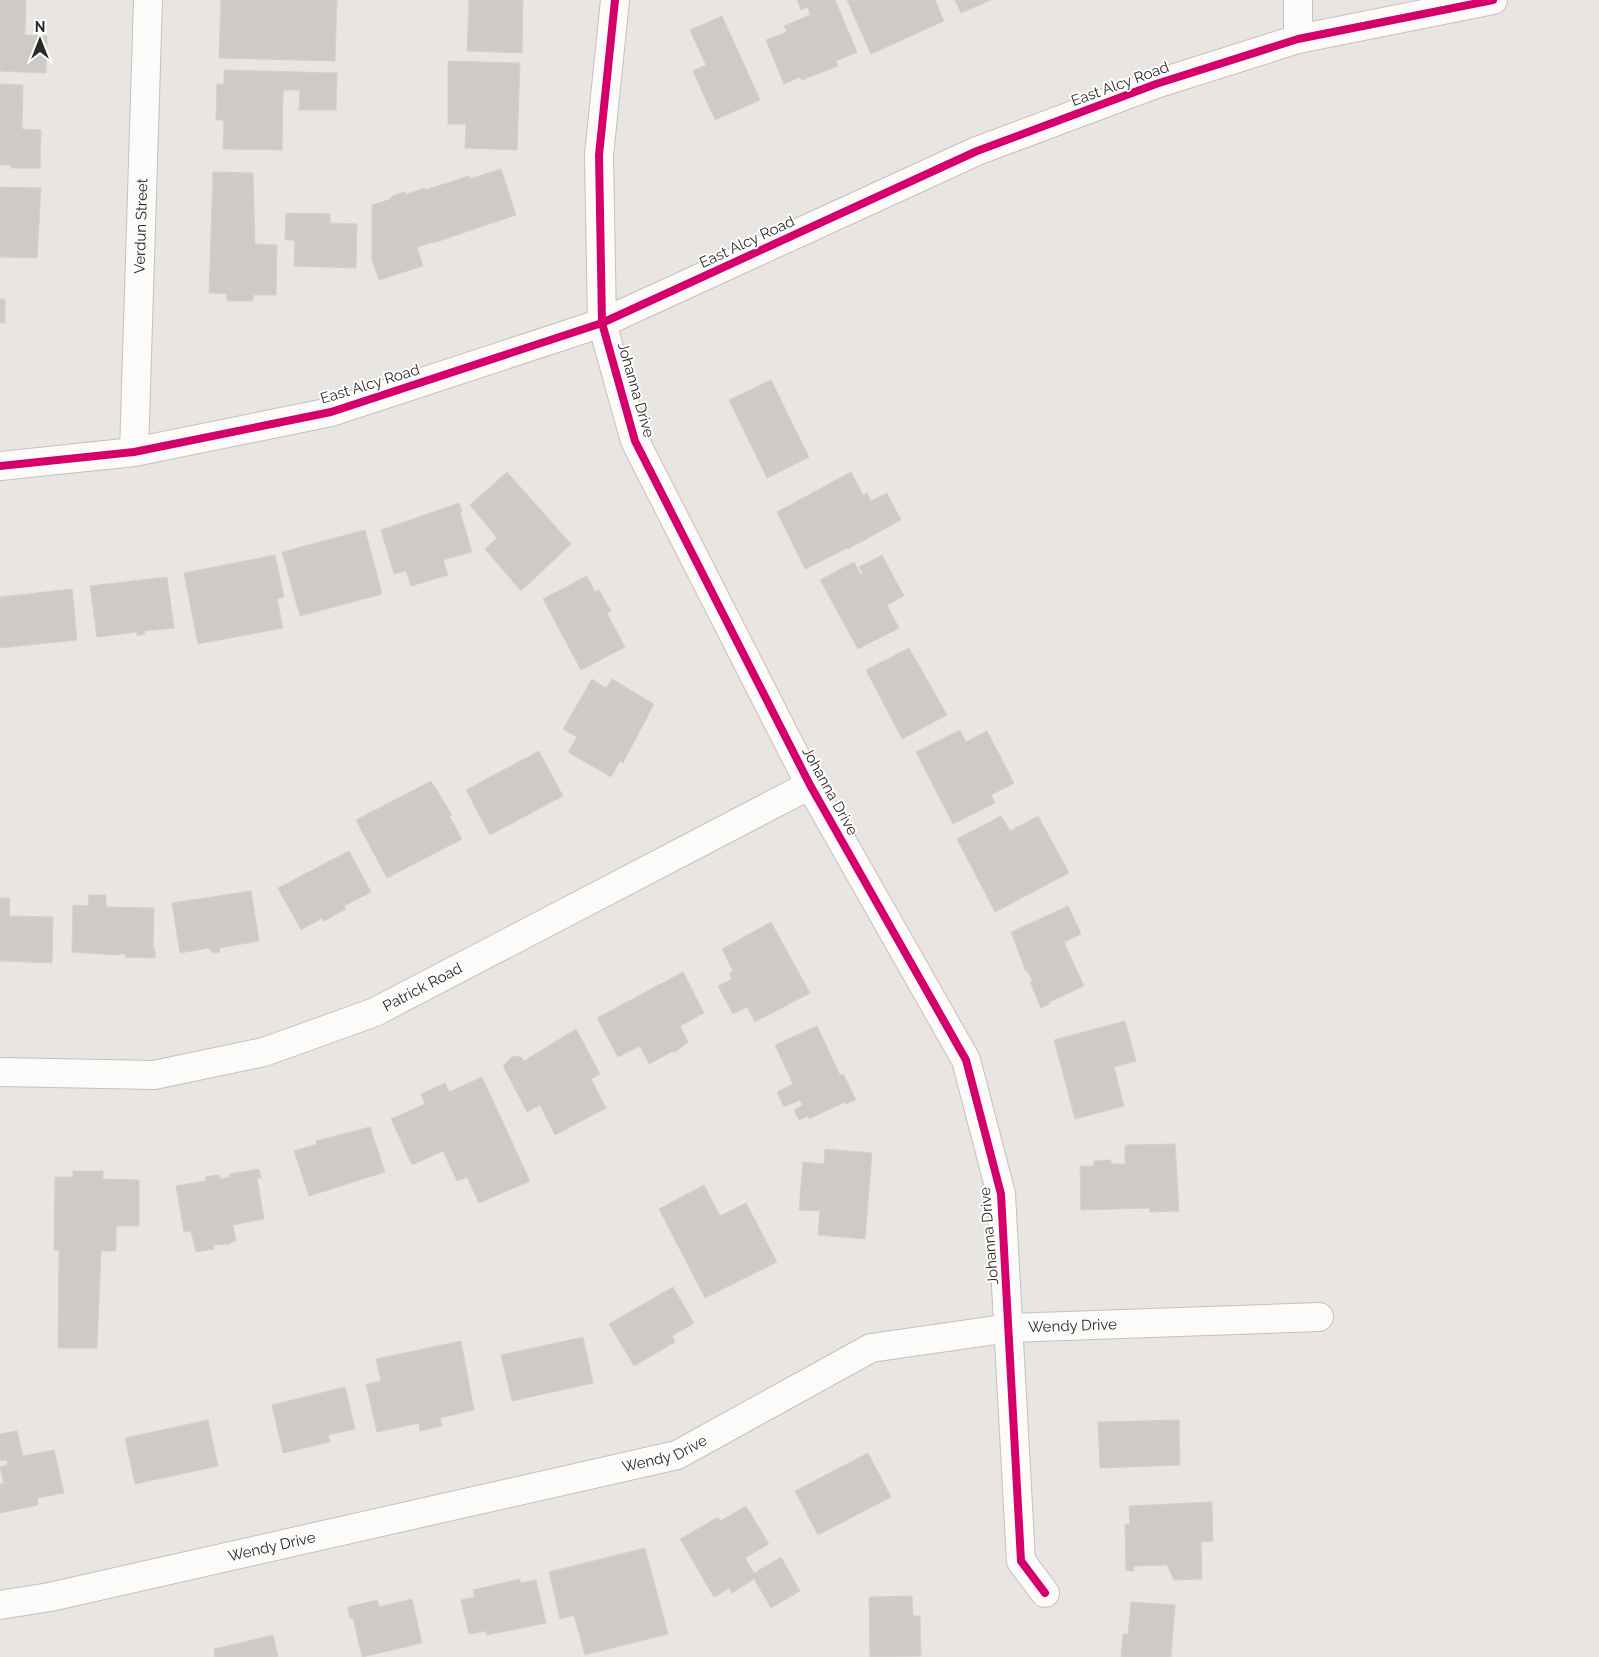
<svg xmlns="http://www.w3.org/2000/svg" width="1599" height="1657" viewBox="0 0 1599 1657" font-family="Raleway,sans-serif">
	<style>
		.building { fill: #cecbc7; stroke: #d4d1cc }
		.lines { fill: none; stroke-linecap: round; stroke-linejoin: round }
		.minor-casing { stroke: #c2c1c1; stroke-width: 30 }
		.tertiary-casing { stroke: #c2c1c1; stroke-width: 30 }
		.minor { stroke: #fcfbfa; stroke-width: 28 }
		.tertiary { stroke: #fcfbfa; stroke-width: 28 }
		.cycleway-casing { stroke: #fff; stroke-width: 11 }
		.cycleway { stroke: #d6006c; stroke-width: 8 }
		.labels { text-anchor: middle; stroke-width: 4; stroke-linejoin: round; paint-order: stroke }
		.street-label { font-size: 15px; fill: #2a2a2a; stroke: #fff }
	</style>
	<rect width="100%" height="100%" fill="#e9e5e0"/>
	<!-- building -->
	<g class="building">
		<path d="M0 0H26L25 35 47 36 46 73 0 71Z"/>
		<path d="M221 0H337L335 61 219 58Z"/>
		<path d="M469 0H523L522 53 467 51Z"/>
		<path d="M797 0H835L857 52 836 61 838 66 802 80 800 77 784 84 766 40 787 32 784 26 810 15 808 7 801 10Z"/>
		<path d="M847 0H935L944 21 871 54Z"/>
		<path d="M955 0H991L961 13Z"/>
		<path d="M722 16 760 100 715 120 693 71 706 65 690 30Z"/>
		<path d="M448 61 520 63 517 150 465 148 466 124H448Z"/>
		<path d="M224 70 337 73 336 110H299L300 90H283L282 150 223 149 224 120H216L217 84H224Z"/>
		<path d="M0 84 23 85 22 129 41 130 40 168H11V165H0Z"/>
		<path d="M501 169 516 215 433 243V242L417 247 423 266 379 280 372 260V205L391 199 392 196 404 192 407 194 425 188V190L469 176 470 179Z"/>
		<path d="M213 172 253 173 255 244 277 245 276 295H253V301H227V294L209 293Z"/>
		<path d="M0 187 41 188 37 258 0 257Z"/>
		<path d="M286 213 330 214V223L357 224 356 268 294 266 295 240H285Z"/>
		<rect x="0" y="299" width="5" height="24"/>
		<path d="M771 380 809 457 767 478 729 400Z"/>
		<path d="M507 472 571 544 521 591 485 549 497 538 470 505Z"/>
		<path d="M851 472 863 495 867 493 871 501 887 493 901 520 848 549 847 548 805 569 777 512Z"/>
		<path d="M459 503 462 511 460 512 472 552 443 560 448 575 411 586 406 571 394 574 381 530Z"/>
		<path d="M365 530 382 594 300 616 282 552Z"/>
		<path d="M275 555 284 597 277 599 283 628 198 644 184 573Z"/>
		<path d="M882 555 904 596 887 605 899 628 858 649 820 580 854 562 861 575 863 574 859 567Z"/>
		<path d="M587 576 595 592 599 590 611 611 607 613 625 647 581 670 543 599Z"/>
		<path d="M167 577 174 628 144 631 145 634 137 636V632L97 637 90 586Z"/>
		<path d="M72 589 77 640 0 648V597Z"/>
		<path d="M909 648 947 715 902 739 866 670Z"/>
		<path d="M592 679 606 688 612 679 654 704 623 763 620 761 611 777 568 752 577 737 563 729Z"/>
		<path d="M960 730 966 742 987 731 1014 783 991 795 995 803 953 824 916 752Z"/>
		<path d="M539 751 563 796 490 835 466 790Z"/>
		<path d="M431 781 452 815 449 816 462 839 387 878 356 820Z"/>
		<path d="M1001 816 1010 831 1038 816 1069 873 995 912 957 839Z"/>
		<path d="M349 851 371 892 344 906 346 909 324 921 322 918 301 930 278 888Z"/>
		<path d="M251 891 259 941 219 948 220 952 212 953 209 948 180 953 172 903Z"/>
		<path d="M89 895H106V907L154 908 153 949H155V958L125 957V953L116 955 72 952 73 905 88 906Z"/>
		<path d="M0 898H10L9 916 53 917 52 963 0 961Z"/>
		<path d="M1068 906 1081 934 1064 942 1084 986 1049 1002 1050 1004 1041 1008 1030 982 1033 981 1028 972H1026L1011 932Z"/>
		<path d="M771 922 810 993 755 1022 747 1007 733 1014 718 986 732 979 729 974 733 971 722 949Z"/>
		<path d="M683 972 704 1013 680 1026 688 1042 674 1053 673 1051 649 1064 640 1046 618 1057 597 1018Z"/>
		<path d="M1125 1021 1136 1061 1114 1067 1124 1106 1075 1119 1054 1040Z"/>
		<path d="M817 1026 840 1075 843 1074 856 1100 846 1104 845 1102 809 1119 808 1116 799 1120 794 1110 803 1105 800 1100 784 1107 777 1092 793 1084 775 1045Z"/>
		<path d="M576 1029 600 1074 591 1079 606 1108 555 1135 540 1105 527 1112 503 1066 513 1056 521 1057 524 1061Z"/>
		<path d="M482 1077 530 1181 479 1203 467 1177 457 1181 443 1151 412 1165 391 1119 425 1104 421 1094 445 1083 449 1092Z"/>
		<path d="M370 1127 385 1172 309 1196 294 1151 317 1144 316 1141Z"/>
		<path d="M1175 1144 1179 1211 1150 1212V1208L1081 1210 1080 1166H1094V1161L1111 1160V1164H1125V1145Z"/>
		<path d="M825 1149 872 1153 865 1239 818 1235 820 1211 799 1210 803 1162 824 1164Z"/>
		<path d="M259 1169 261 1178H257L264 1219 233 1225 236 1241 230 1243V1244L214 1245V1249L196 1252 191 1231 184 1232 176 1186 206 1181 205 1177 219 1175 220 1179 230 1177 229 1174Z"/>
		<path d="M73 1171H103V1179L139 1180V1226H116V1251H101L97 1348H58L59 1250H54L55 1177H73Z"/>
		<path d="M704 1185 720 1216 746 1203 777 1262 705 1298 659 1209Z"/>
		<path d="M673 1287 694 1323 672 1336 675 1342 634 1366 609 1324Z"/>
		<path d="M583 1337 593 1383 512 1401 501 1355Z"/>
		<path d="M461 1341 474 1410 440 1418 442 1426 420 1431 419 1423 377 1432 366 1384 381 1381 376 1359Z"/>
		<path d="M345 1387 355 1429 328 1435 330 1442 283 1453 272 1405Z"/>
		<path d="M208 1420 218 1466 135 1484 125 1438Z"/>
		<path d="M1179 1420 1180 1465 1100 1468 1098 1422Z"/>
		<path d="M17 1431 23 1456 54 1450 64 1493 37 1498 38 1505 0 1513V1484L4 1483 0 1467 8 1465 7 1460 0 1461V1434Z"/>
		<path d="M868 1453 891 1497 818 1535 795 1491Z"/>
		<path d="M1212 1502 1213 1541 1201 1542 1202 1579 1174 1580 1167 1565 1133 1566 1134 1571H1126L1125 1524H1130L1129 1506Z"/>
		<path d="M746 1506 769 1544 745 1558 754 1573 781 1557 800 1591 771 1608 754 1579 732 1593 730 1588 714 1597 680 1539 718 1517 720 1521Z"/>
		<path d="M645 1548 668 1634 585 1655 574 1615 560 1619 549 1572Z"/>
		<path d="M520 1579V1583L536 1580 546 1623 487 1635 486 1631 469 1634 461 1600 475 1597 473 1590Z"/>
		<path d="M912 1596 913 1616H920L921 1656 870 1657 869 1597Z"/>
		<path d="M412 1599 422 1643 362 1657 353 1618 350 1619 348 1607 377 1600 379 1607Z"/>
		<path d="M1131 1602 1175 1605 1171 1657H1121L1123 1634H1128Z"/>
		<path d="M273 1635 278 1657H215L214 1649Z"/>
	</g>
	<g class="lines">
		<!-- minor casing -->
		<g class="minor-casing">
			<g id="minor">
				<path d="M615 0 599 155 602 323 635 441 810 785 966 1060 1001 1194 1021 1561 1045 1593"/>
				<path d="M1298 0V39"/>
				<path id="s1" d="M134 452 148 0"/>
				<path id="s2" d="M0 1072 154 1075 264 1052 375 1012 810 785"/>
				<path id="s3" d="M0 1605 50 1597 677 1455 871 1348 1010 1328 1319 1317"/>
			</g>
		</g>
		<!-- tertiary casing -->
		<g class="tertiary-casing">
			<path id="tertiary" d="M0 466 134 452 331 412 602 323 977 151 1156 84 1298 39 1493 0"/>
		</g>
		<!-- minor -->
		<use href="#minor" class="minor"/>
		<!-- tertiary -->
		<use href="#tertiary" class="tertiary"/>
		<!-- cycleway casing -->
		<g class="cycleway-casing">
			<g id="cycleway">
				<path d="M615 0 599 155 602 323 635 441 810 785 966 1060 1001 1194 1021 1561 1045 1593"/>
				<path d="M0 466 134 452 331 412 602 323 977 151 1156 84 1298 39 1493 0"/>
			</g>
		</g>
		<!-- cycleway -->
		<use href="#cycleway" class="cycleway"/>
	</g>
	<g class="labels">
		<!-- street labels -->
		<g class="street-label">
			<text transform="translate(1120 84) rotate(-20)" y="5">East Alcy Road</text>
			<text dy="5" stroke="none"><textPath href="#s1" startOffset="226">Verdun Street</textPath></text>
			<text transform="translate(747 242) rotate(-25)" y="5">East Alcy Road</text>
			<text transform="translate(370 384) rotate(-17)" y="5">East Alcy Road</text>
			<text transform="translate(636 390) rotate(74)" y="5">Johanna Drive</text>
			<text transform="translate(830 791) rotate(61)" y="5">Johanna Drive</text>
			<text dy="5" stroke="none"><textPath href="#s2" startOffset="438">Patrick Road</textPath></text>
			<text transform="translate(989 1236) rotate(-95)" y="5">Johanna Drive</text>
			<text dy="5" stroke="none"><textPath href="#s3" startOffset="1118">Wendy Drive</textPath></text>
			<text dy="5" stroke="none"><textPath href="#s3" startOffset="682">Wendy Drive</textPath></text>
			<text dy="5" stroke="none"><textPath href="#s3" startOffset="278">Wendy Drive</textPath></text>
		</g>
	</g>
	<!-- north arrow -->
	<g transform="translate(40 40)" stroke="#ffffff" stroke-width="4" paint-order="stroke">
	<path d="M0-4L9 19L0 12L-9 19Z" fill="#2a2a2a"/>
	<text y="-8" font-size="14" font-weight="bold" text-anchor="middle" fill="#2a2a2a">N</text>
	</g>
</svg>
